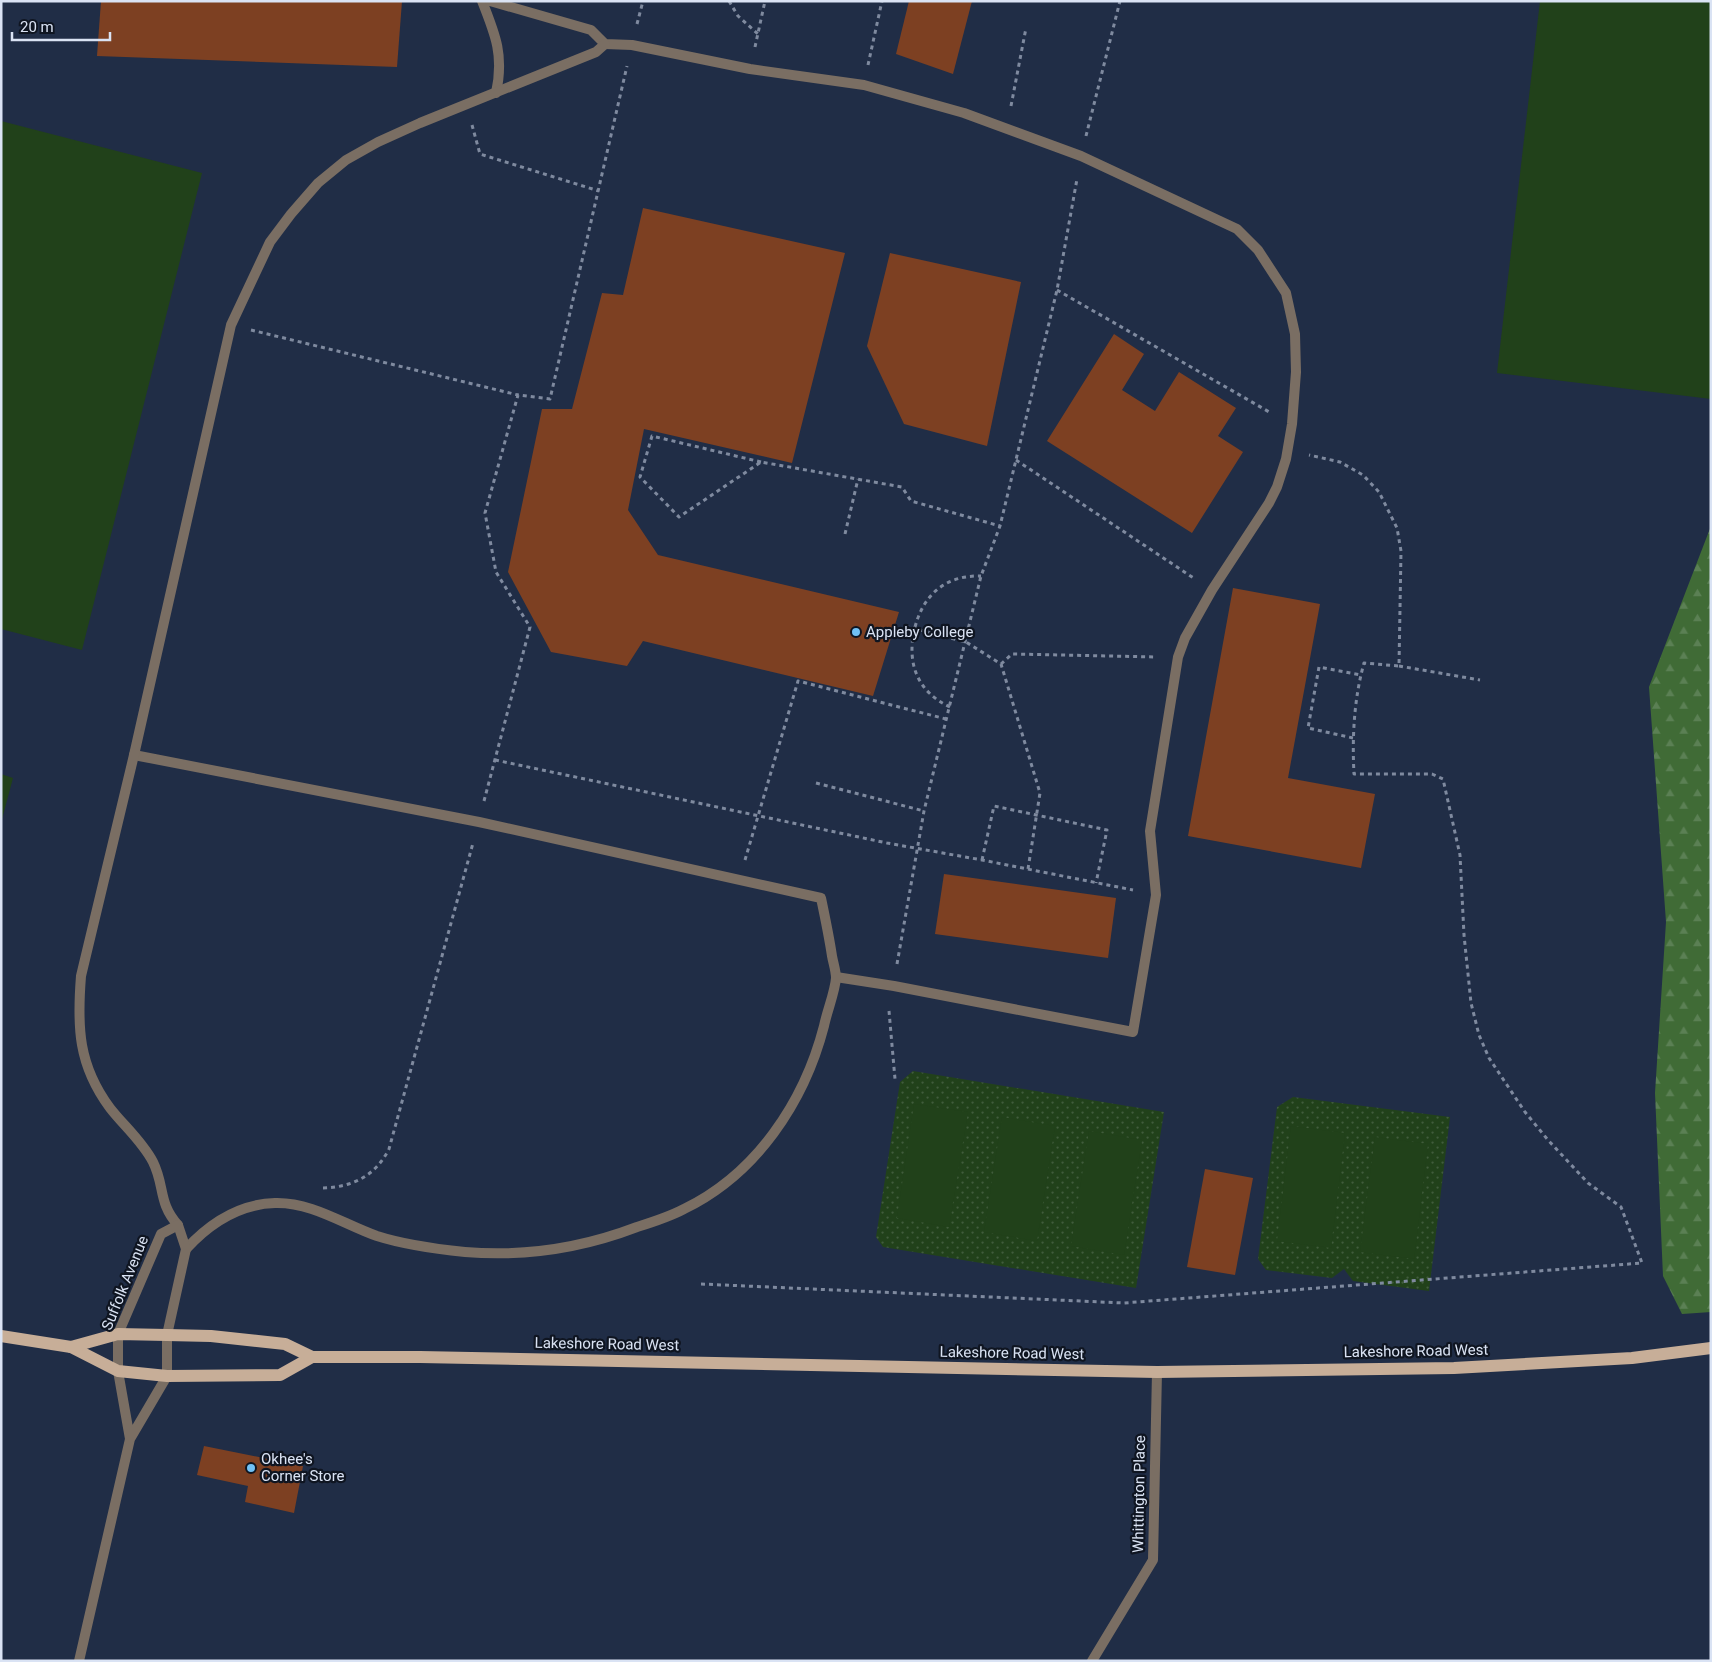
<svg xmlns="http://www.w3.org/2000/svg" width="1712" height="1662" viewBox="0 0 1712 1662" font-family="Roboto,sans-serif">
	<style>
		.forest { fill: url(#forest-firs) }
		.park { fill: url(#park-dots) }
		.pitch { fill: #21411a }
		.building { fill: #7d4022 }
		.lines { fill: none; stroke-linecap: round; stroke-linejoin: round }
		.path { stroke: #7f8a9f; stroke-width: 3; stroke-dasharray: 4 4; stroke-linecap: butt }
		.lane { stroke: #7a6e63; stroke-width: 10 }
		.street { stroke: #7a6e63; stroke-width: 10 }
		.primary { stroke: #c7ae98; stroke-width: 12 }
		.poi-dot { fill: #71c1f5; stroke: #0f1521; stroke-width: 2 }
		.labels { text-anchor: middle; stroke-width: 4.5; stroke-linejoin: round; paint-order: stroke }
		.poi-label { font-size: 15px; fill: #dae3f4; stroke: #0f1521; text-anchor: start }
		.street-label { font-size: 15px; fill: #dae3f4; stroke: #0f1521 }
	</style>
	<defs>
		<pattern id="forest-firs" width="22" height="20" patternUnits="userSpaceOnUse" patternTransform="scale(1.25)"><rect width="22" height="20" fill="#406b36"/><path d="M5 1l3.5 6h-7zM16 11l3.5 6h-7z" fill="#5b8054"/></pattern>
		<pattern id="park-dots" width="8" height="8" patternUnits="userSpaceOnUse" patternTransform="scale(1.25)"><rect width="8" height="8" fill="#21411a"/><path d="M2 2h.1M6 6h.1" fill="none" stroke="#415c3c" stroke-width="1.8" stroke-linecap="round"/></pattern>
	</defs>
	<rect width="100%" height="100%" fill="#202d46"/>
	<!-- forest -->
	<path class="forest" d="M1711 526V1312L1682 1314 1663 1276 1655 1093 1666 922 1649 687Z"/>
	<!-- park -->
	<g class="park">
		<path d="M913 1071 1164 1112 1136 1288 883 1247 876 1237 900 1082Z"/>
		<path d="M1293 1097 1450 1117 1429 1291 1353 1281 1344 1269 1332 1278 1266 1270 1258 1259 1277 1107Z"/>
	</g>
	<!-- pitch -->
	<g class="pitch">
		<path d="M1540 1H1711V399L1497 373Z"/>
		<path d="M1 121 202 173 82 650 1 629Z"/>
		<path d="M1 774 13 778 1 823Z"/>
		<path d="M914 1104 968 1112 949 1227 897 1218Z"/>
		<path d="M1002 1117 1055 1126 1037 1241 984 1232Z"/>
		<path d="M1291 1126 1345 1133 1331 1248 1277 1241Z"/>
		<path d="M1089 1131 1142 1140 1124 1255 1071 1246Z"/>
		<path d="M1375 1137 1428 1144 1414 1259 1360 1252Z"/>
	</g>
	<!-- building -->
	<g class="building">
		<path d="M101 1H402L397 67 97 56Z"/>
		<path d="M909 1H972L953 74 896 54Z"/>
		<path d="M643 208 845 253 792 463 644 429 628 510 658 555 899 612 873 696 643 641 627 666 551 652 508 572 542 409H572L602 293 623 295Z"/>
		<path d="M890 253 1021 282 987 446 904 424 867 346Z"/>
		<path d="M1114 334 1144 354 1122 390 1155 411 1179 372 1236 408 1218 436 1243 452 1192 533 1047 441Z"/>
		<path d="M1233 588 1320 604 1288 778 1375 794 1361 868 1188 836Z"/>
		<path d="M944 874 1116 898 1108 958 935 934Z"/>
		<path d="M1205 1169 1253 1178 1235 1275 1187 1267Z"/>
		<path d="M204 1446 303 1466 294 1513 245 1502 248 1486 197 1475Z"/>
	</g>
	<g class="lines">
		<!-- path -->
		<g class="path">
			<path d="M729 1 738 16 758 34"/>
			<path d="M637 24 643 1"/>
			<path d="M755 47 765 1"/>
			<path d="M868 65 882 1"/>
			<path d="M1011 106 1026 28"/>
			<path d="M472 125 480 154 599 191"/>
			<path d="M1086 136 1120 1"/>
			<path d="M1057 290 1271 413"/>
			<path d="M251 330 518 395"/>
			<path d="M1016 460 1195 579"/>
			<path d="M761 462 652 436 640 477 679 517 761 462 902 487 911 501 1000 526"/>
			<path d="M845 534 858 479"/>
			<path d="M905 626 966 642 1001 664 1040 793 1028 869"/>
			<path d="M1001 664 1012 654 1157 657"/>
			<path d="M1399 666 1480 680"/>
			<path d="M950 707C918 692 907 665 914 631 922 596 944 575 981 576"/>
			<path d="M1353 738 1308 728 1319 667 1361 675"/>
			<path d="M495 760 887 843 982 860 1133 890"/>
			<path d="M816 783 924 811"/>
			<path d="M484 801 530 627 496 572 485 513 518 395 550 399 627 66"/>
			<path d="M745 860 798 681 946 719"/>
			<path d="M982 860 994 806 1107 830 1096 883"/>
			<path d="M897 964 924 811 981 576 1000 526 1057 290 1077 179"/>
			<path d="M889 1011 895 1079"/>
			<path d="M323 1188C353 1187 375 1176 389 1149L473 843"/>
			<path d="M701 1284 1124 1303 1642 1263 1621 1207 1588 1183 1548 1140 1525 1112 1489 1058 1479 1035 1471 1003 1464 935 1460 855 1443 779 1432 774H1354C1352 737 1354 699 1364 663L1399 666 1401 551 1397 528 1379 492 1363 475 1340 462 1309 455"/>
		</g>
		<!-- lane -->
		<g class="lane">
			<path d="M482 1C496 36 504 56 496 93"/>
			<path d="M490 1 591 30 605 44 632 45 750 69 864 85 964 113 1081 156 1237 229 1258 250 1286 293 1295 334 1296 372 1292 424 1286 459 1277 487 1269 503 1212 590 1185 638 1178 657 1150 831 1156 895 1133 1032 894 986 836 977"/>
			<path d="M134 755 479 822 821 898C825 917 829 936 832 956 833 962 836 971 836 978 835 992 827 1011 824 1026 804 1103 756 1174 684 1209 669 1217 653 1222 637 1227 582 1248 524 1257 465 1252 436 1249 405 1245 377 1236 343 1224 312 1202 275 1203 239 1204 209 1224 186 1249"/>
			<path d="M178 1225C158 1203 165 1186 153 1162 142 1141 124 1126 110 1108 78 1065 77 1027 81 976L134 755 231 325 270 242 291 214 318 183 346 160 378 142 420 123 596 52 605 44"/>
		</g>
		<!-- street -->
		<g class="street">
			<path d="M79 1661 130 1439 167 1376V1335L186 1249 178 1225 161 1234 118 1334V1371L130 1439"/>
			<path d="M1092 1661 1153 1560 1157 1372"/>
		</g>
		<!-- primary -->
		<g class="primary">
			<path d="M1 1336 71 1347 118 1371 167 1376 280 1375 312 1357"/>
			<path d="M71 1347 118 1334 167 1335 211 1336 285 1344 312 1357H420L1157 1372 1454 1368 1632 1358 1711 1348"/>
		</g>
	</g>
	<!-- markers -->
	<g class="poi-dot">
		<circle cx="856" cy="632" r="5"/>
		<circle cx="251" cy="1468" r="5"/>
	</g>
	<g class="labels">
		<!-- poi labels -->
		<g class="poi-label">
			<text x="866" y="637">Appleby College</text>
			<text x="261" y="1464">Okhee's<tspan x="261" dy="17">Corner Store</tspan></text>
		</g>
		<!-- street labels -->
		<g class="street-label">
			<text transform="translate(125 1283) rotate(-68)" y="5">Suffolk Avenue</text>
			<text transform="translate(607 1344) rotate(1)" y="5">Lakeshore Road West</text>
			<text transform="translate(1416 1351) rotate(-1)" y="5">Lakeshore Road West</text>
			<text transform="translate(1012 1353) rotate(1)" y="5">Lakeshore Road West</text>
			<text transform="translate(1139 1494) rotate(-89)" y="5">Whittington Place</text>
		</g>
	</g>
	<!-- border -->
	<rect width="1712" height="1662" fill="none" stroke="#dae3f4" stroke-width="5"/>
	<!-- scale -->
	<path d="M12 32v8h98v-8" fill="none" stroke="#dae3f4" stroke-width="2.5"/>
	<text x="20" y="32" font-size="15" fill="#dae3f4" stroke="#0f1521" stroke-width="4" paint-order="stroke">20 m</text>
</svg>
